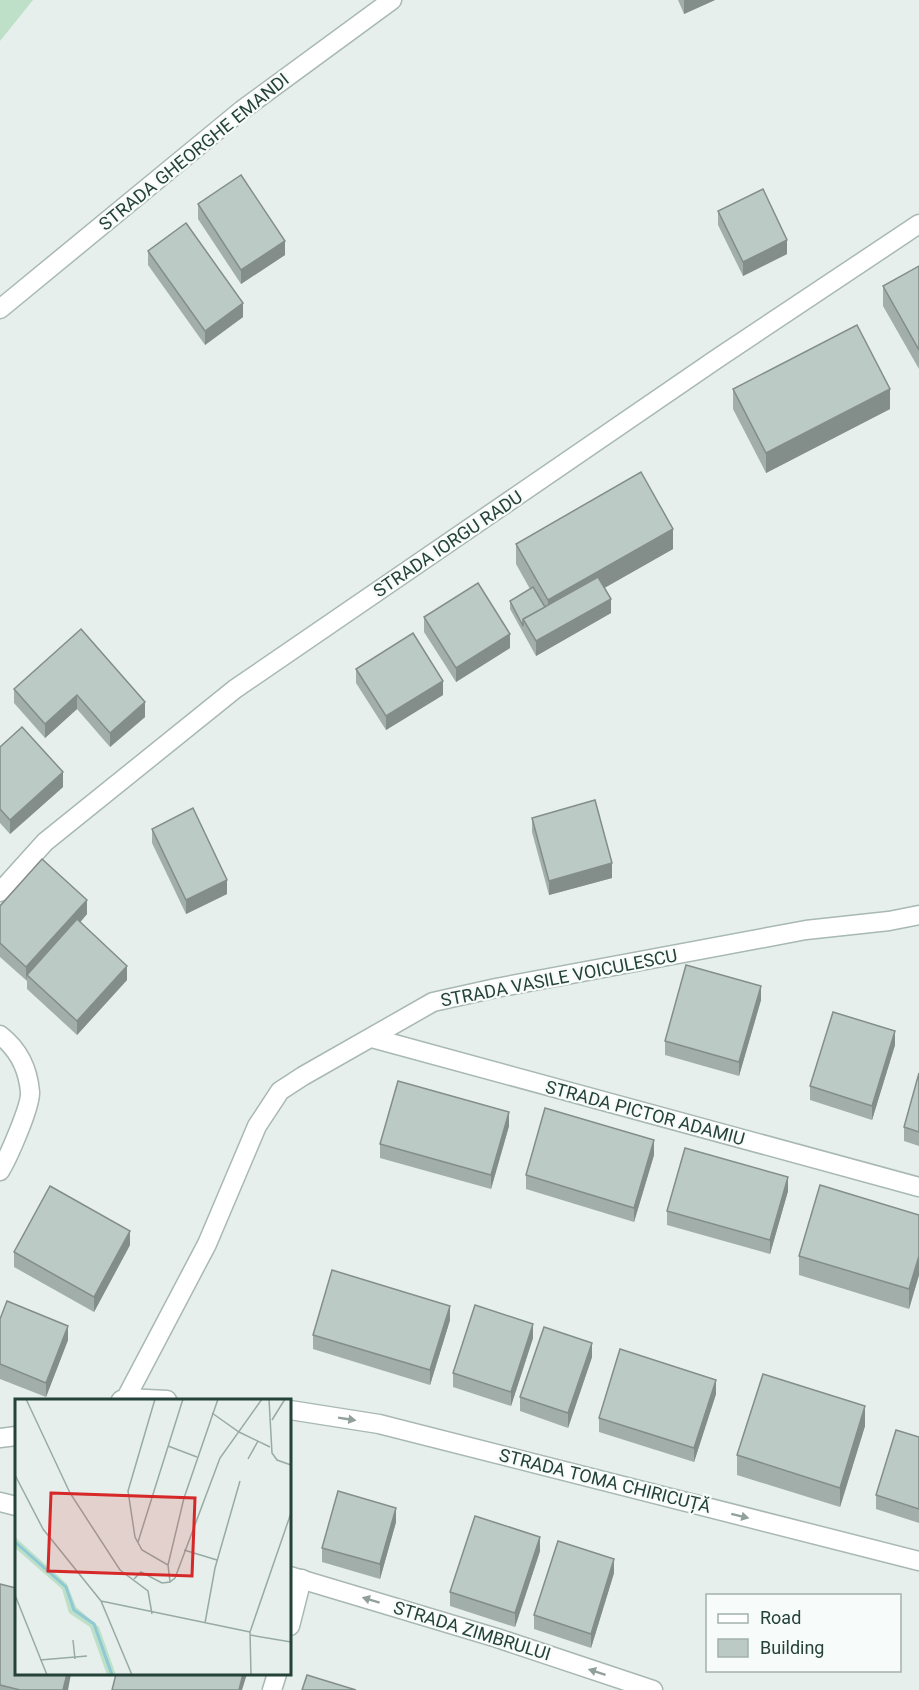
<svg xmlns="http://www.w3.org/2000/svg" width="919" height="1690" viewBox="0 0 919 1690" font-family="Roboto,sans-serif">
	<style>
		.green { fill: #bfe0c8 }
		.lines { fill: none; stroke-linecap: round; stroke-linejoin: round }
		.street-casing { stroke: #a8b8b2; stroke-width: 21 }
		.street { stroke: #fff; stroke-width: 18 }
		.wall { fill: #a1aea9 }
		.shaded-wall { fill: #838d89 }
		.building { fill: #bbcac4; stroke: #838d89; stroke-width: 1.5 }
		.oneway { fill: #92a09c }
		.labels { text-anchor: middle; stroke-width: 4.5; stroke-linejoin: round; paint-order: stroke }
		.street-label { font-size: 18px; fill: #24423a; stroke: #f7fbf9 }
		.inset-river { fill: none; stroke: #8ec9d4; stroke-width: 3 }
		.inset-road { fill: none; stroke: #98aaa4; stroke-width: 1.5 }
		.view { fill: #d62828; fill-opacity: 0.15; stroke: #d62828; stroke-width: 3 }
		.inset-edge { fill: none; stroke: #24423a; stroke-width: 3 }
	</style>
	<rect width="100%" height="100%" fill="#e6efeb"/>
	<!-- green -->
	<path class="green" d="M0 0H33L0 41Z"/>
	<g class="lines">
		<!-- street casing -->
		<g class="street-casing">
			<g id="street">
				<path d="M0 309 242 110 392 0"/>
				<path d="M0 892 45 842 235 689 718 358 919 224"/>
				<path d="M0 1035C18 1049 28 1068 30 1092 31 1106 8 1158 0 1171"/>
				<path d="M372 1038 919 1187"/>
				<path d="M126 1398 167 1400"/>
				<path d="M121 1400 126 1398 207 1244 257 1126 280 1091 303 1076 433 1002 496 988 806 930 889 921 919 915"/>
				<path d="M290 1410 379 1424 919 1561"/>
				<path d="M0 1438 16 1436"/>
				<path d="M0 1502 16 1506"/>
				<path d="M290 1576 497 1638 653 1690"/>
				<path d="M290 1626 302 1579"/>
				<path d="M272 1690 277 1674"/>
			</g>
		</g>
		<!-- street -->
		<use href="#street" class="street"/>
	</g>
	<!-- wall -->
	<g class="wall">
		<path d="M678 0H715L684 14Z"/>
		<path d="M198 204 285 255 241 284 198 219Z"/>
		<path d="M718 211 787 254 743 276 718 225Z"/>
		<path d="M148 251 243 317 205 345 148 265Z"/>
		<path d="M919 266V369L883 306V286Z"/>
		<path d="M733 389 890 409 766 473 733 409Z"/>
		<path d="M516 544 673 549 604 588 611 613 536 656 510 609V601L530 589 516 564Z"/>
		<path d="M424 617 510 648 456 682 424 632Z"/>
		<path d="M356 669 443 695 386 730 356 683Z"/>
		<path d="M14 689 145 702V717L110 747 77 709 45 738 14 703Z"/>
		<path d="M0 747 63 787 10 834 0 823Z"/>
		<path d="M532 818 612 878 549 895 532 832Z"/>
		<path d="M152 829 227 894 186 914 152 843Z"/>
		<path d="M0 906 87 914 80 923 127 980 77 1035 27 989V981L0 957Z"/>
		<path d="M761 1000 739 1076 665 1055V1041Z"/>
		<path d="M895 1045 872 1120 810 1100V1086Z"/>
		<path d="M919 1073V1146L904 1141V1127Z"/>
		<path d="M509 1126 491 1189 380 1158V1144Z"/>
		<path d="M654 1155 634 1222 526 1189V1175Z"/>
		<path d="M788 1191 770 1254 667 1225V1211Z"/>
		<path d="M919 1215V1275L909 1309 799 1275V1256Z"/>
		<path d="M130 1245 94 1312 14 1267V1252Z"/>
		<path d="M0 1319 68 1340 46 1397 0 1379Z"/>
		<path d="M450 1320 430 1385 313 1349V1335Z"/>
		<path d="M533 1338 511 1406 453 1387V1373Z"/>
		<path d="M592 1357 568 1428 520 1411V1397Z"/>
		<path d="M716 1394 694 1462 599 1432V1418Z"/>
		<path d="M865 1426 840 1507 737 1475V1455Z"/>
		<path d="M919 1437V1523L876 1509V1495Z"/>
		<path d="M396 1522 380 1579 322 1562V1548Z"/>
		<path d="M540 1551 515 1627 450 1606V1592Z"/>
		<path d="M614 1573 591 1648 534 1629V1615Z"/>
		<path d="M0 1584 68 1690H0Z"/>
	</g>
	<!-- shaded-wall -->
	<g class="shaded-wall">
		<path d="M684 0H715L684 14Z"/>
		<path d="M787 240V254L743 276V262Z"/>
		<path d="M285 241V255L241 284V270Z"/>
		<path d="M243 303V317L205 345V331Z"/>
		<path d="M890 389V409L766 473V453Z"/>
		<path d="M673 529V549L548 620V600Z"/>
		<path d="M611 599V613L536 656V641Z"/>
		<path d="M510 634V648L456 682V668Z"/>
		<path d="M443 681V695L386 730V716Z"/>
		<path d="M77 695V709L45 738V724Z"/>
		<path d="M145 702V717L110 747V733Z"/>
		<path d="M63 772V787L10 834V820Z"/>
		<path d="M612 863V878L549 895V881Z"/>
		<path d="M227 880V894L186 914V900Z"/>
		<path d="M87 900V914L30 977 27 975 26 981V967Z"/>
		<path d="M127 966V980L77 1035V1021Z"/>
		<path d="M761 986V1000L739 1076V1062Z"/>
		<path d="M895 1031V1045L872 1120V1106Z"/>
		<path d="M509 1112V1126L491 1189V1175Z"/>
		<path d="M654 1140V1155L634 1222V1208Z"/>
		<path d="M788 1177V1191L770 1254V1240Z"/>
		<path d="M130 1231V1245L94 1312V1297Z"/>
		<path d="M919 1256V1275L909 1309V1289Z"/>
		<path d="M450 1306V1320L430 1385V1370Z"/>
		<path d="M533 1324V1338L511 1406V1392Z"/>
		<path d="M68 1326V1340L46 1397V1383Z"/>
		<path d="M592 1343V1357L568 1428V1413Z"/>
		<path d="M716 1380V1394L694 1462V1448Z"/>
		<path d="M865 1406V1426L840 1507V1488Z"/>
		<path d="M396 1508V1522L380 1579V1564Z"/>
		<path d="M540 1537V1551L515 1627V1613Z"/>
		<path d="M614 1559V1573L591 1648V1634Z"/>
		<path d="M67 1674H71L68 1690H63Z"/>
		<path d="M243 1674H247L242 1690H239Z"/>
	</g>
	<!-- building -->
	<g class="building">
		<path d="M241 175 285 241 241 270 198 204Z"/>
		<path d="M763 189 787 240 743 262 718 211Z"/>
		<path d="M186 223 243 303 205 331 148 251Z"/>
		<path d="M919 266V350L883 286Z"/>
		<path d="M857 325 890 389 766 453 733 389Z"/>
		<path d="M641 472 673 529 548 600 516 544Z"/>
		<path d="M598 577 611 599 536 641 523 619Z"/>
		<path d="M478 583 510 634 456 668 424 617Z"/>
		<path d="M533 587 545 607 523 619V626L510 601Z"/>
		<path d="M81 629 145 702 110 733 77 695 45 724 14 689Z"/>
		<path d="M413 633 443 681 386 716 356 669Z"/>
		<path d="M22 727 63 772 10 820 0 809V747Z"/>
		<path d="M595 800 612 863 549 881 532 818Z"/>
		<path d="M193 808 227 880 186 900 152 829Z"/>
		<path d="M42 859 87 900 26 967 0 943V906Z"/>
		<path d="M77 919 127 966 77 1021 27 975Z"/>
		<path d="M686 965 761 986 739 1062 665 1041Z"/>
		<path d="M833 1012 895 1031 872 1106 810 1086Z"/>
		<path d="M919 1073V1132L904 1127Z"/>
		<path d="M398 1081 509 1112 491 1175 380 1144Z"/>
		<path d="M545 1108 654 1140 634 1208 526 1175Z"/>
		<path d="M685 1148 788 1177 770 1240 667 1211Z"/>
		<path d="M820 1185 919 1215V1256L909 1289 799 1256Z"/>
		<path d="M50 1186 130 1231 94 1297 14 1252Z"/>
		<path d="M332 1270 450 1306 430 1370 313 1335Z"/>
		<path d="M7 1301 68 1326 46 1383 0 1364V1319Z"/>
		<path d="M475 1305 533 1324 511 1392 453 1373Z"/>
		<path d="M544 1327 592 1343 568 1413 520 1397Z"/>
		<path d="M620 1349 716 1380 694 1448 599 1418Z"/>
		<path d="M763 1374 865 1406 840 1488 737 1455Z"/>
		<path d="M896 1430 919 1437V1509L876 1495Z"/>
		<path d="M338 1491 396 1508 380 1564 322 1548Z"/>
		<path d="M475 1516 540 1537 515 1613 450 1592Z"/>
		<path d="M558 1541 614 1559 591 1634 534 1615Z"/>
		<path d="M0 1584 16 1588V1674H67L63 1690H20L0 1685Z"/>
		<path d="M116 1674H243L239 1690H112Z"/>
		<path d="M307 1675 356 1690H302Z"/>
	</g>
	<!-- one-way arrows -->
	<defs><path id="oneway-solid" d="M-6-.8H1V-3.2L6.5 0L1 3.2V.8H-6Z" transform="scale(1.5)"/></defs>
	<g class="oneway">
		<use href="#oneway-solid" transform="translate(347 1419) rotate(9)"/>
		<use href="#oneway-solid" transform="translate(740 1516) rotate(14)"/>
		<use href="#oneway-solid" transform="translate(371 1600) rotate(-163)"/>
		<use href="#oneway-solid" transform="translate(597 1672) rotate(-162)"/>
	</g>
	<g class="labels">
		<!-- street labels -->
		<g class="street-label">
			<text transform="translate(194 152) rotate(-39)" y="6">STRADA GHEORGHE EMANDI</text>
			<text transform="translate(448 544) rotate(-34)" y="6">STRADA IORGU RADU</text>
			<text transform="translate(559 978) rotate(-11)" y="6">STRADA VASILE VOICULESCU</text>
			<text transform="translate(645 1113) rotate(15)" y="6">STRADA PICTOR ADAMIU</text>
			<text transform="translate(605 1481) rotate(14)" y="6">STRADA TOMA CHIRICUȚĂ</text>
			<text transform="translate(472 1631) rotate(17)" y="6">STRADA ZIMBRULUI</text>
		</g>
	</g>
	<!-- overview -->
	<g transform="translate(15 1399)">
		<rect width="276" height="276" fill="#e6efeb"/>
		<path d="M0 138 52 185 61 208 84 228 101 276H92L75 228 54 214 47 190 0 149Z" fill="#bfe0c8"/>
		<path class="inset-river" d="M0 143 51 188 59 211 79 225 97 276"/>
		<path class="inset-road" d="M11 0 55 94 105 171 133 192 137 215M254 0 257 54 262 61 276 66M197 14 224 33 255 48M257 21 270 0M153 47 182 58M233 60 243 42M0 76 28 130 86 202 117 276M123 143 168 0M169 151 202 161M153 166 169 99 203 0M119 180 126 173 147 184 155 183 153 166 127 151 120 138 113 92 140 0M155 183 160 179 205 59 247 0M0 196 32 276M86 202 235 233M190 224 200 169 225 82M235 236 276 243M58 241 60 260M25 261 72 257M236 276 235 233 276 114"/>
		<path class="view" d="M36 94 180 99 177 177 33 172Z"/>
		<rect width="276" height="276" class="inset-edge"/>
	</g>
	<!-- legend -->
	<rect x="706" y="1594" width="195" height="78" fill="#f7fbf9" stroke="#a3b1ad" stroke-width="1.5"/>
	<rect x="718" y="1614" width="30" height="9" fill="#ffffff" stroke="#a3b1ad" stroke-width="1.5"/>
	<text x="760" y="1624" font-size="18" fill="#24423a">Road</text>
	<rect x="718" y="1639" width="30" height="18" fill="#bbcac4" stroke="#a3b1ad" stroke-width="1.5"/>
	<text x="760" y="1654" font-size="18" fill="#24423a">Building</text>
</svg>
